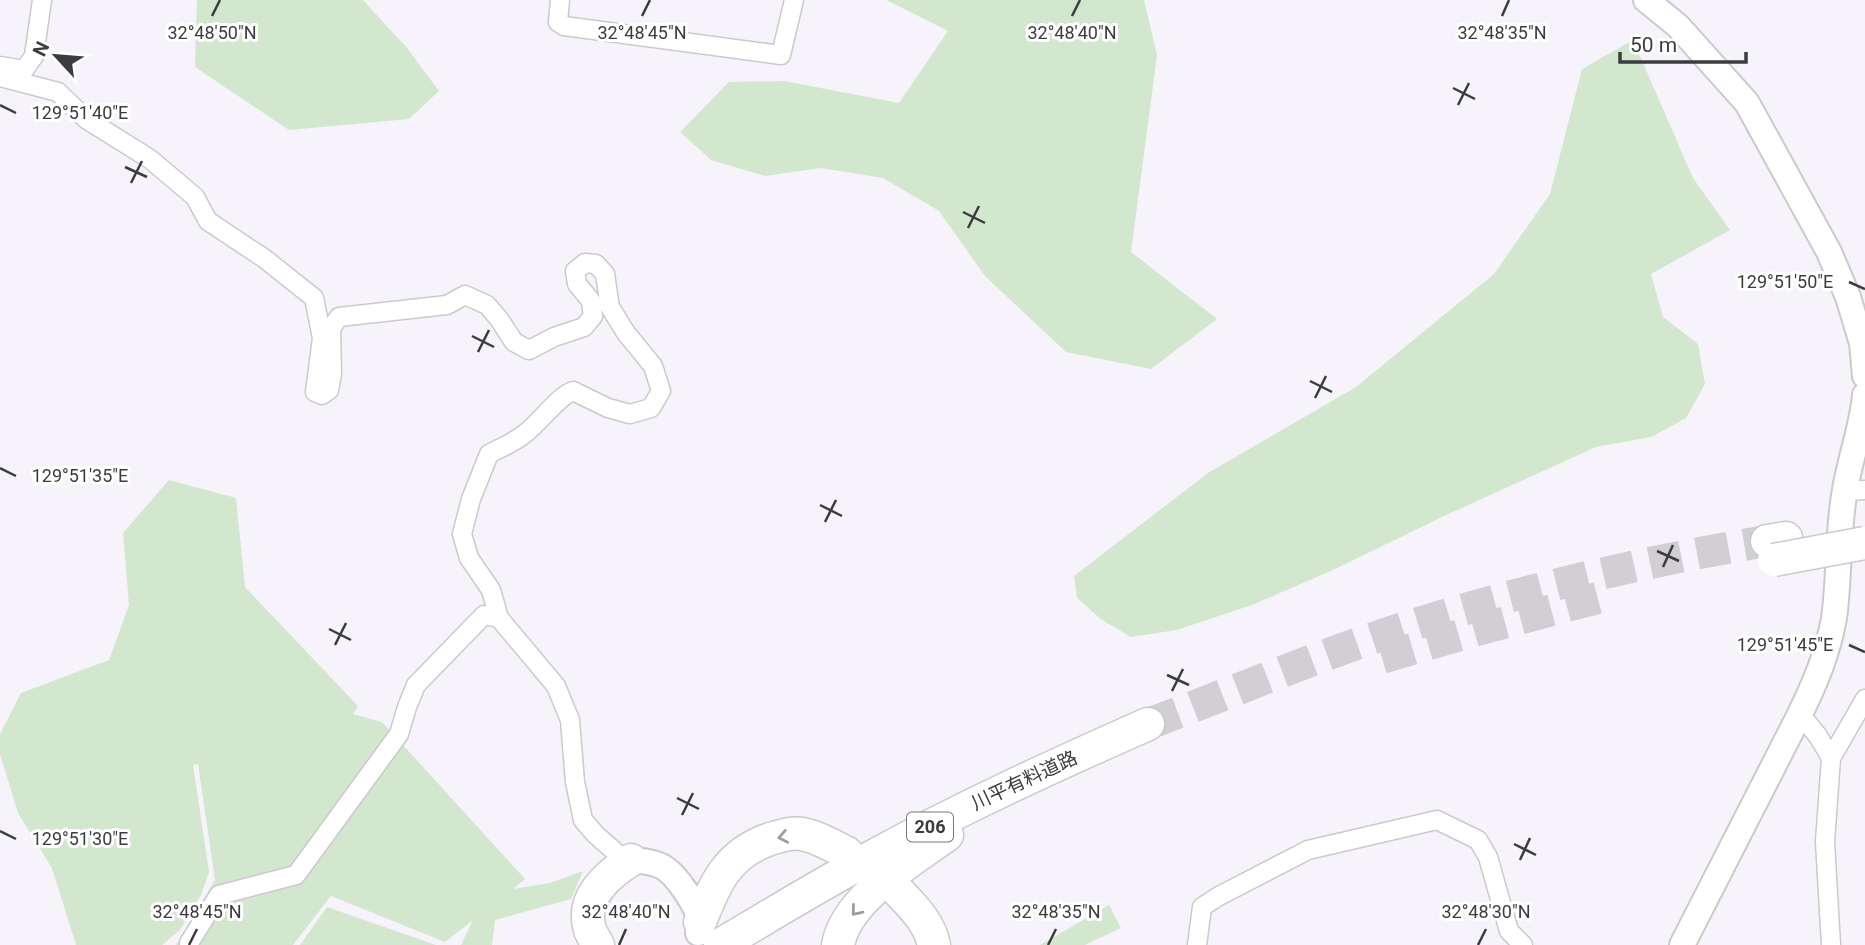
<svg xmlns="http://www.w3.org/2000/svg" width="1865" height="945" viewBox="0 0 1865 945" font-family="Roboto,'Noto Sans JP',sans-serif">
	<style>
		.green { fill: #d3e6ce }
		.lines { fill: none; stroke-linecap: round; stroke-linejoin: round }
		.highway-tunnel { stroke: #d1cfd4; stroke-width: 32; stroke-dasharray: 32 16; stroke-linecap: butt }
		.street-casing { stroke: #cbc9cf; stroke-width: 21 }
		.secondary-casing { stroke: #cbc9cf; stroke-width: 28 }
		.highway-casing { stroke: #cbc9cf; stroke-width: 35 }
		.street { stroke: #fff; stroke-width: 18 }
		.secondary { stroke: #fff; stroke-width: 24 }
		.highway { stroke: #fff; stroke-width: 32 }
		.highway-bridge-casing { stroke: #cbc9cf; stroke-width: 35; stroke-linecap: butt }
		.highway-bridge { stroke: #fff; stroke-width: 32 }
		.oneway { stroke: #9e9d9e }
		.ticks { fill: none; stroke: #3c3b3e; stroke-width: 2.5 }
		.labels { text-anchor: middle; stroke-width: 6; stroke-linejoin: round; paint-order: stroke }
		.shield { fill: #fff; stroke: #767678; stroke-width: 2 }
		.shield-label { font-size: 18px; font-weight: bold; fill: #3c3b3e }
		.street-label { font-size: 19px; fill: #3c3b3e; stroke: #fff }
		.ticks-label { font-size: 18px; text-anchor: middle; fill: #3c3b3e; stroke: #fff; stroke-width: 6; stroke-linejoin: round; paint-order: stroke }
	</style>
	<rect width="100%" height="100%" fill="#f6f4fa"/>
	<!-- green -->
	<g class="green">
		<path d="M197 0H363L407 48 439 91 409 119 289 130 195 67Z"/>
		<path d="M886 0H1144L1157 55 1131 252 1217 319 1151 369 1066 352 985 276 939 211 883 178 821 168 765 176 711 160 680 132 729 82 784 81 899 103 948 31Z"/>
		<path d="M1633 40 1693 178 1730 230 1651 274 1663 317 1698 344 1705 384 1686 418 1651 437 1596 447 1442 517 1333 570 1252 605 1177 630 1131 637 1102 620 1077 598 1074 576 1208 473 1356 387 1494 274 1550 194 1582 69Z"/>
		<path d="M169 480 236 498 245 587 358 706 353 714 382 722 525 879 513 889 550 883 583 871 571 899 495 920 492 945H461L473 920 445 942 331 896 293 945H176L215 880 198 764 193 765 209 872 201 895 180 930 162 945H76L52 868 18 813 0 754V734L21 693 109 660 129 605 123 533Z"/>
		<path d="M1109 905 1121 928 1085 945H1040Z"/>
		<path d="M327 907 436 945H300Z"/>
	</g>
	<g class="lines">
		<!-- highway-tunnel -->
		<g class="highway-tunnel">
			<path d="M1382 658 1477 630 1605 596"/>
			<path d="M1148 724C1229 694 1309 659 1391 632 1513 592 1640 562 1767 541"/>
		</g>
		<!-- street casing -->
		<g class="street-casing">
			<g id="street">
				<path d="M560 0 558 22 564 26 781 55 794 0"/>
				<path d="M0 66 24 70 34 56 42 0"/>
				<path d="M0 77 58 92 86 119 150 159 195 197 208 221 265 259 314 298 322 338 315 392 322 395 329 390 332 374 331 328 339 317 447 305 465 295 487 305 499 319 514 342 529 350 554 337 584 327 593 316 591 301 577 284 575 271 585 263 596 264 605 274 610 307 626 333 653 366 661 391 651 408 630 414 608 408 573 391C558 396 539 424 523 435 513 443 500 448 489 454L471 499 462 534 469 558 491 590 499 618"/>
				<path d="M1844 491 1865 490"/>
				<path d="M1800 714 1818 736 1831 758 1825 842 1831 945"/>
				<path d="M1831 758 1865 699"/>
				<path d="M189 943 219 895 296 875 399 734 407 707 416 685 484 615 499 618 556 686 570 720 575 782 583 820 596 835 620 856 631 860"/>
				<path d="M1197 945 1202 907 1219 896 1308 850 1437 820 1478 840 1488 857 1509 931 1523 945"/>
			</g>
		</g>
		<!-- secondary casing -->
		<g class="secondary-casing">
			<g id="secondary">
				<path d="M1646 0 1678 26 1747 103 1829 252 1848 297 1862 343 1865 376"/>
				<path d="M631 860C642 861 654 862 663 867 677 875 698 907 700 922 700 923 698 932 698 933"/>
				<path d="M1682 945 1800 714C1815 683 1828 653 1834 618 1840 576 1837 532 1845 490 1850 458 1862 428 1865 395"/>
			</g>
		</g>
		<!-- highway casing -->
		<g class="highway-casing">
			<g id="highway">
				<path d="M1767 541 1786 538"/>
				<path d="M898 891C914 908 929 922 934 945"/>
				<path d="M700 922C715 883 727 854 770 839 780 836 792 832 802 834 818 837 833 846 847 853"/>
				<path d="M598 945C595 940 592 935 590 930 580 898 607 875 631 860"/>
				<path d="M720 945C769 916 818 886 868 859 959 809 1053 766 1148 724"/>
				<path d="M838 945C846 899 911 861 947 835"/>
			</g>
		</g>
		<!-- street -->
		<use href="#street" class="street"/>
		<!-- secondary -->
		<use href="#secondary" class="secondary"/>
		<!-- highway -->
		<use href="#highway" class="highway"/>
		<!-- highway-bridge casing -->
		<g class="highway-bridge-casing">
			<path id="highway-bridge" d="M1774 560 1865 543"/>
		</g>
		<!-- highway-bridge -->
		<use href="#highway-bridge" class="highway-bridge"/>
	</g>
	<!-- one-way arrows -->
	<defs><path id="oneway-chevron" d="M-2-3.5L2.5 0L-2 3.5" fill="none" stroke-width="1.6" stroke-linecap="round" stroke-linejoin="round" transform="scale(1.75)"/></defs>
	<g class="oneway">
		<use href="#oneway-chevron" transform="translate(783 837) rotate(169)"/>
		<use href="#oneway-chevron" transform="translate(856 911) rotate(129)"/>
	</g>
	<!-- ticks -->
	<path class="ticks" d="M212 16 220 0M642 16 650 0M1072 16 1080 0M1502 16 1509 0M1453 88 1475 99M0 105 16 113M1458 105 1469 83M125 167 147 177M131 183 142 161M963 212 985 223M968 228 979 206M1849 282 1865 289M472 336 494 347M478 352 489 330M1310 381 1332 392M1315 398 1326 376M0 468 16 476M820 505 842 516M825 522 836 500M1657 551 1679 561M1663 567 1673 545M329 629 351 640M335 645 346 623M1849 645 1865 652M1167 675 1189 685M1172 691 1183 669M677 798 699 809M682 815 693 793M0 831 16 839M1514 844 1536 855M1520 860 1530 838M189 945 197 929M619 945 626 929M1048 945 1056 929M1478 945 1486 929"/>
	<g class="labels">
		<!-- shield labels -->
		<rect class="shield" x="907" y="812.5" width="46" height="29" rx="5"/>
		<g class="shield-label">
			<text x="930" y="833">206</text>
		</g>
		<!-- street labels -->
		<g class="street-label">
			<text transform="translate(1024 780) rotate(-25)" y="7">川平有料道路</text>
		</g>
	</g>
	<g class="ticks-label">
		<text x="212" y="39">32°48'50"N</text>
		<text x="642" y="39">32°48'45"N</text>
		<text x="1072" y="39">32°48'40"N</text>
		<text x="1502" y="39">32°48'35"N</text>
		<text x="80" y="119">129°51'40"E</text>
		<text x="1785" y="288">129°51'50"E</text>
		<text x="80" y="482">129°51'35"E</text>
		<text x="1785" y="651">129°51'45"E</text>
		<text x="80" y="845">129°51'30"E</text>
		<text x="197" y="918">32°48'45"N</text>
		<text x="626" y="918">32°48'40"N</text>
		<text x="1056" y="918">32°48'35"N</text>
		<text x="1486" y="918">32°48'30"N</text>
	</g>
	<!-- north arrow -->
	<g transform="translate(56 56) rotate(296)" stroke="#ffffff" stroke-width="5" paint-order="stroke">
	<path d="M0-5L12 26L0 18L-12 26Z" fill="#3c3b3e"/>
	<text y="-10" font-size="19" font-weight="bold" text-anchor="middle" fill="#3c3b3e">N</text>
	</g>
	<!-- scale -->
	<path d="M1620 52v10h126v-10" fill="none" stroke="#3c3b3e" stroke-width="3.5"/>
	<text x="1630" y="52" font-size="21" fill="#3c3b3e" stroke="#ffffff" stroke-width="5" paint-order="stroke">50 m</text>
</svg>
